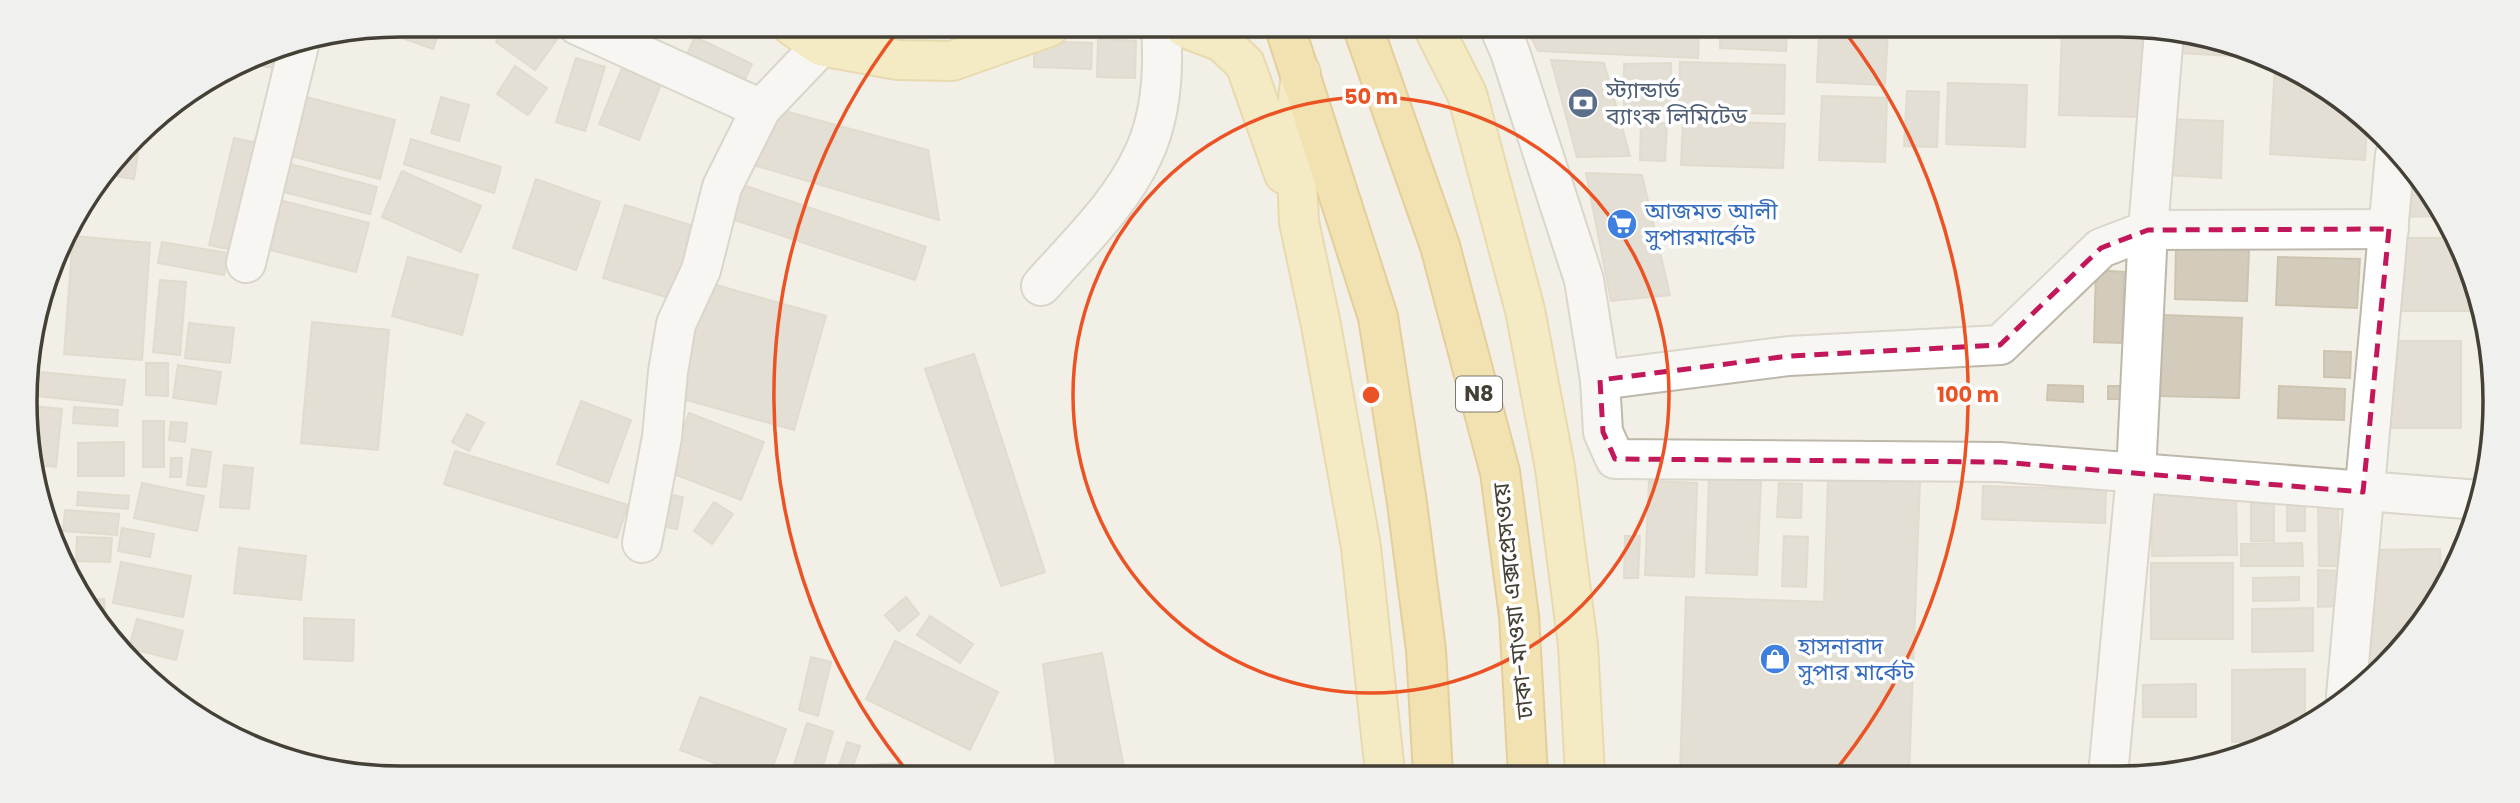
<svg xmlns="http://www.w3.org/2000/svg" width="2520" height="803" viewBox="0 0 2520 803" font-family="Poppins,'Noto Sans Bengali',sans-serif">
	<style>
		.building { fill: #d3ccbd; stroke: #cdc4b0; stroke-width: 2 }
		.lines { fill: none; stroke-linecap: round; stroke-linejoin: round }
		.minor-casing { stroke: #bdb8aa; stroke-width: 42 }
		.major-casing { stroke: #dbc26b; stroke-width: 42 }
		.highway-casing { stroke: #d3a840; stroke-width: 42 }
		.minor { stroke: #fff; stroke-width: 38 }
		.major { stroke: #f7e49a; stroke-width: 38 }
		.highway { stroke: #f4d270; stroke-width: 38 }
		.marked { fill: none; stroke: #c2185b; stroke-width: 5; stroke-dasharray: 14 9; stroke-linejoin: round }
		.ring { fill: none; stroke: #eb5224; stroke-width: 3.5 }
		.labels { text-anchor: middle; stroke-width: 7; stroke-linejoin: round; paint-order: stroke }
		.shield { fill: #fff; stroke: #7c7972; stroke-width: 2 }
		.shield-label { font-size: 21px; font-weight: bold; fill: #444036 }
		.service-label { font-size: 23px; fill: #4e5e75; stroke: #fff; text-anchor: start }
		.shop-label { font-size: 23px; fill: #366cbe; stroke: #fff; text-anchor: start }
		.street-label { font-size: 23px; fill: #444036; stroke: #fff }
		.rim { fill: none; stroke: #444036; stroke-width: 3.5 }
		.centre { fill: #eb5224; stroke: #fff; stroke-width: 3.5 }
		.ring-label { font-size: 21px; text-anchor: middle; font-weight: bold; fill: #eb5224; stroke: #fff; stroke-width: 7; stroke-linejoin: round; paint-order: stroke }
	</style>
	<rect width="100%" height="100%" fill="#f2efe7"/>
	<!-- building -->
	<g class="building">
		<path d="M403 25H427L440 29 433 49 399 37Z"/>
		<path d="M508 25H540L558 38 535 70 496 42Z"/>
		<path d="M721 26H765L773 37Z"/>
		<path d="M1527 29 1699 30 1698 58 1538 51Z"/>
		<path d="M1720 30H1787L1786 51 1720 48Z"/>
		<path d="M1819 30 1888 31 1885 85 1817 82Z"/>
		<path d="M2062 31 2145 32 2142 117 2059 115Z"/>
		<path d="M2181 32H2192L2253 57 2180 53Z"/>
		<path d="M695 37 752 64 745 79 687 54Z"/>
		<path d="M1098 39 1136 41 1135 78 1097 77Z"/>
		<path d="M1034 41 1092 43 1091 69 1034 67Z"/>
		<path d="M276 49 273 68 243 62 258 53Z"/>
		<path d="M576 58 605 67 585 131 556 122Z"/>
		<path d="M1551 60 1604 63 1630 156 1577 157Z"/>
		<path d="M1680 62 1785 65 1784 114 1679 111Z"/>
		<path d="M1671 63 1672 108 1624 109V64Z"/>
		<path d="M515 66 547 88 528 115 497 94Z"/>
		<path d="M2275 66 2328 88 2367 127 2365 160 2270 154Z"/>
		<path d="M622 68 661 84 639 140 599 124Z"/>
		<path d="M1948 83 2027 85 2025 147 1946 144Z"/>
		<path d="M1907 91 1939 92 1937 147 1904 146Z"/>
		<path d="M302 96 395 120 380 179 287 155Z"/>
		<path d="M1822 96 1887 98 1885 162 1819 160Z"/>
		<path d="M441 97 469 105 459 141 431 133Z"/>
		<path d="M770 107 928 150 939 220 750 164Z"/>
		<path d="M2167 119 2223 121 2221 178 2165 175Z"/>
		<path d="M1683 120 1785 124 1783 168 1681 165Z"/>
		<path d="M149 123 146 143 135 141Z"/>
		<path d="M1641 123H1667L1665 161 1640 160Z"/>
		<path d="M234 138 261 144 237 251 209 245Z"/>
		<path d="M411 139 501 167 494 193 404 164Z"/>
		<path d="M127 151 138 153 134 179 109 175Z"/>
		<path d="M279 161 377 187 370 214 272 189Z"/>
		<path d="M402 171 481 206 461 252 382 217Z"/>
		<path d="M1586 173 1642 175 1670 295 1611 301Z"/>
		<path d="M536 179 600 202 576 270 513 248Z"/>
		<path d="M737 183 926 247 915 280 726 217Z"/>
		<path d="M2399 190H2429L2442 216 2399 217Z"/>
		<path d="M268 197 369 223 356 272 255 246Z"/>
		<path d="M625 205 697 227 676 300 603 278Z"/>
		<path d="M73 236 150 243 142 360 64 354Z"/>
		<path d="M2400 238H2451L2480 311H2400Z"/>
		<path d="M162 242 228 253 224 275 158 263Z"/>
		<path d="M2176 246 2249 249 2247 301 2175 299Z"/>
		<path d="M408 257 478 275 462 335 392 316Z"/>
		<path d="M2278 257 2360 259 2357 308 2276 305Z"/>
		<path d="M2096 270 2124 272 2122 343 2094 342Z"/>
		<path d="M160 280 186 282 180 355 153 352Z"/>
		<path d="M709 283 826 316 794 430 676 397Z"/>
		<path d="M2163 315 2242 318 2239 398 2160 396Z"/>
		<path d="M2483 315 2488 328V440H2483Z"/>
		<path d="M312 322 389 330 378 450 301 443Z"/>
		<path d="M189 323 234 328 230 363 185 358Z"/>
		<rect x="2383" y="341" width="78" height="87"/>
		<path d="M2324 351 2351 352 2350 378 2324 377Z"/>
		<path d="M974 354 1045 572 1001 586 925 369Z"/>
		<path d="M146 363H168V396L146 395Z"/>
		<path d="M178 365 221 372 216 404 173 398Z"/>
		<path d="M39 372 125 380 122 405 37 396Z"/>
		<path d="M2048 385 2083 386V402L2047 400Z"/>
		<rect x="2108" y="386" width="19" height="13"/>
		<path d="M2279 386 2345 389 2344 420 2278 418Z"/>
		<path d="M581 401 631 420 608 483 557 464Z"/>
		<path d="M31 406 62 409 56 467 35 465Z"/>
		<path d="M74 407 118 410 117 426 73 423Z"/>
		<path d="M689 413 764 442 741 500 666 471Z"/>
		<path d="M467 414 484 423 469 451 452 442Z"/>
		<rect x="143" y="421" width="21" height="46"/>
		<path d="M171 422 187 423 185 442 169 440Z"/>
		<path d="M124 442V476H78V443Z"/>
		<path d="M192 449 211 452 206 487 187 485Z"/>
		<path d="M455 451 628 505 617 538 444 484Z"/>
		<path d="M171 458H182L181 477H170Z"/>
		<path d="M224 465 253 468 249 509 220 507Z"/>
		<path d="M1709 477 1761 479 1757 575 1706 573Z"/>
		<path d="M1828 479 1920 482 1909 775 1680 774 1686 597 1824 602Z"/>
		<path d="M1649 481 1697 483 1694 577 1645 575Z"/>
		<path d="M142 483 204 496 197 531 134 518Z"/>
		<path d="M1779 483 1802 484 1801 518 1777 517Z"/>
		<rect x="2251" y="484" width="23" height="57"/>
		<path d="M1983 486 2106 490 2105 523 1982 519Z"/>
		<path d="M2236 486 2237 555 2152 556 2151 487Z"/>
		<path d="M78 492 129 496 128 509 77 505Z"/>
		<path d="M666 494 683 497 677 529 660 526Z"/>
		<rect x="2287" y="497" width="18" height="34"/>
		<path d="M714 502 733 514 712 544 694 531Z"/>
		<path d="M2318 503H2338L2339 566H2319Z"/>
		<path d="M65 510 119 514 117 535 63 531Z"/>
		<path d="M2464 518H2472L2464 539Z"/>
		<path d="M122 528 154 534 150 557 118 551Z"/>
		<path d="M1625 536H1640L1638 578H1624Z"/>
		<path d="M1784 536 1808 537 1806 587 1782 586Z"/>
		<path d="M77 537 112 538 110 562 76 561Z"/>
		<path d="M2302 543 2303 566H2241V544Z"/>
		<path d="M239 548 306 556 301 600 234 593Z"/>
		<path d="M2440 549 2441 595 2387 666H2356V550Z"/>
		<path d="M121 562 191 576 183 617 113 603Z"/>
		<rect x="2151" y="563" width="82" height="76"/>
		<path d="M2318 570 2338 571V606L2318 607Z"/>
		<path d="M2299 577V600L2253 601V578Z"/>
		<path d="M906 597 919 614 899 631 885 615Z"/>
		<path d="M104 599 105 625H102L88 611 83 600Z"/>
		<path d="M2313 608V651L2252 652V609Z"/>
		<path d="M930 616 973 644 960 663 917 635Z"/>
		<path d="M304 618 354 620 353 661 304 659Z"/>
		<path d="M137 619 183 631 176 660 129 648Z"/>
		<path d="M895 641 998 692 970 750 866 699Z"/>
		<path d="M1102 653 1125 773H1057L1043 664Z"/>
		<path d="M811 657 831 662 818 716 799 710Z"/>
		<path d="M2305 669V725L2286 739 2279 742H2232V670Z"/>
		<path d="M2196 684V717H2143V685Z"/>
		<path d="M700 697 786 729 771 772H739L680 750Z"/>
		<path d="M807 723 833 732 821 772H808L793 768Z"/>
		<path d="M847 742 860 746 851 772H837Z"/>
		<path d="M899 763V772H871L870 765Z"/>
	</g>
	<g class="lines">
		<!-- minor casing -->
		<g class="minor-casing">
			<g id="minor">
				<path d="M577 25 761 109"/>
				<path d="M1500 29 1510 52 1584 280 1600 380 1789 356 2000 345 2101 248 2148 230 2389 229"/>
				<path d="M246 263 299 45"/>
				<path d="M1041 286C1077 245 1120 205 1143 155 1161 117 1164 69 1161 28"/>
				<path d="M1600 380 1603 432 1615 459 2000 462 2479 500"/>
				<path d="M642 543 662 437 668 372 676 324 701 270 722 187 761 109 821 46"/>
				<path d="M2346 696 2395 155"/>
				<path d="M2108 775 2136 474 2148 230 2164 32"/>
			</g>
		</g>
		<!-- major casing -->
		<g class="major-casing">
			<g id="major">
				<path d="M792 26 821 46 898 60 952 61 1049 27"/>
				<path d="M1185 28 1222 42 1245 64 1284 174"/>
				<path d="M1434 29 1467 94 1525 310 1555 468 1578 645 1585 774"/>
				<path d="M1301 73 1295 126 1299 222 1321 325 1361 547 1385 773"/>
			</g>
		</g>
		<!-- highway casing -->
		<g class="highway-casing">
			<g id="highway">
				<path d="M1285 28 1378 317 1407 503 1426 650 1433 774"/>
				<path d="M1363 28 1440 246 1500 472 1519 616 1528 774"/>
			</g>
		</g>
		<!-- minor -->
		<use href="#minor" class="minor"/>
		<!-- major -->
		<use href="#major" class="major"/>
		<!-- highway -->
		<use href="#highway" class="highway"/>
	</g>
	<!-- marked area -->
	<path d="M0 0H2520V803H0ZM2389 229 2363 492 2000 462 1615 459 1603 432 1600 380 1789 356 2000 345 2101 248 2148 230Z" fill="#f2efe7" fill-opacity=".55" fill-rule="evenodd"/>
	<path class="marked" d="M2389 229 2363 492 2000 462 1615 459 1603 432 1600 380 1789 356 2000 345 2101 248 2148 230Z"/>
	<!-- distance rings -->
	<g class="ring">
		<circle cx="1371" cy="395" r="298"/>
		<path d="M907 771A597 597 0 0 1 901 27M1845 32A597 597 0 0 1 1835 771"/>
	</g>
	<!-- icons -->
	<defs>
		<g id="bank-disc" transform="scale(1.575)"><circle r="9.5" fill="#5c6f8a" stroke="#fff"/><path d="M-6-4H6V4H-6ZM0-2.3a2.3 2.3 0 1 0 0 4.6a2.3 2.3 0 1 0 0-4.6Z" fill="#fff"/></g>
		<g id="supermarket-disc" transform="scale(1.575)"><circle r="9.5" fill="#3f7fe0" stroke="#fff"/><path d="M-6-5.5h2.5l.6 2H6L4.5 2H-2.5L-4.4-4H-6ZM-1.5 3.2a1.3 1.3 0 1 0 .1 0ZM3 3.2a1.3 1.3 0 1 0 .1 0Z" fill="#fff"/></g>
		<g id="shop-disc" transform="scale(1.575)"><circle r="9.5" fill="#3f7fe0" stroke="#fff"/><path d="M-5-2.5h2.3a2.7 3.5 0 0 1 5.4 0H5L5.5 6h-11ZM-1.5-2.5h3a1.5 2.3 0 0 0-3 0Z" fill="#fff"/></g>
	</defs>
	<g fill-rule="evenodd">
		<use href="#bank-disc" x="1583" y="103"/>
		<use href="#supermarket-disc" x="1622" y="224"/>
		<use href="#shop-disc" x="1775" y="659"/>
	</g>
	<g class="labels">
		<!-- shield labels -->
		<rect class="shield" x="1456" y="376.5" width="46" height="35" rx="5"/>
		<g class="shield-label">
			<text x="1479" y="401">N8</text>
		</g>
		<!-- service labels -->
		<g class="service-label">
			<text x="1606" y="98">স্ট্যান্ডার্ড<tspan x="1606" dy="26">ব্যাংক লিমিটেড</tspan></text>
		</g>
		<!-- shop labels -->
		<g class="shop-label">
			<text x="1645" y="219">আজমত আলী<tspan x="1645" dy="26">সুপারমার্কেট</tspan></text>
			<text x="1798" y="654">হাসনাবাদ<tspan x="1798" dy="26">সুপার মার্কেট</tspan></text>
		</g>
		<!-- street labels -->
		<g class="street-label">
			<text transform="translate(1513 601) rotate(-96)" y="8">ঢাকা-মাওয়া এক্সপ্রেসওয়ে</text>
		</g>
	</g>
	<!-- crop -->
	<path d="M0 0H2520V803H0ZM401 37H2119A364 364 0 0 1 2483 401V402A364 364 0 0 1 2119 766H401A364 364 0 0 1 37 402V401A364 364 0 0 1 401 37Z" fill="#f0f0ef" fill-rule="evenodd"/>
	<path class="rim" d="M401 37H2119A364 364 0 0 1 2483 401V402A364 364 0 0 1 2119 766H401A364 364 0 0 1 37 402V401A364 364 0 0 1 401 37Z"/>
	<circle cx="1371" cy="395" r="10" class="centre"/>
	<g class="ring-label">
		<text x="1371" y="104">50 m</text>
		<text x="1968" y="402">100 m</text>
	</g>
</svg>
